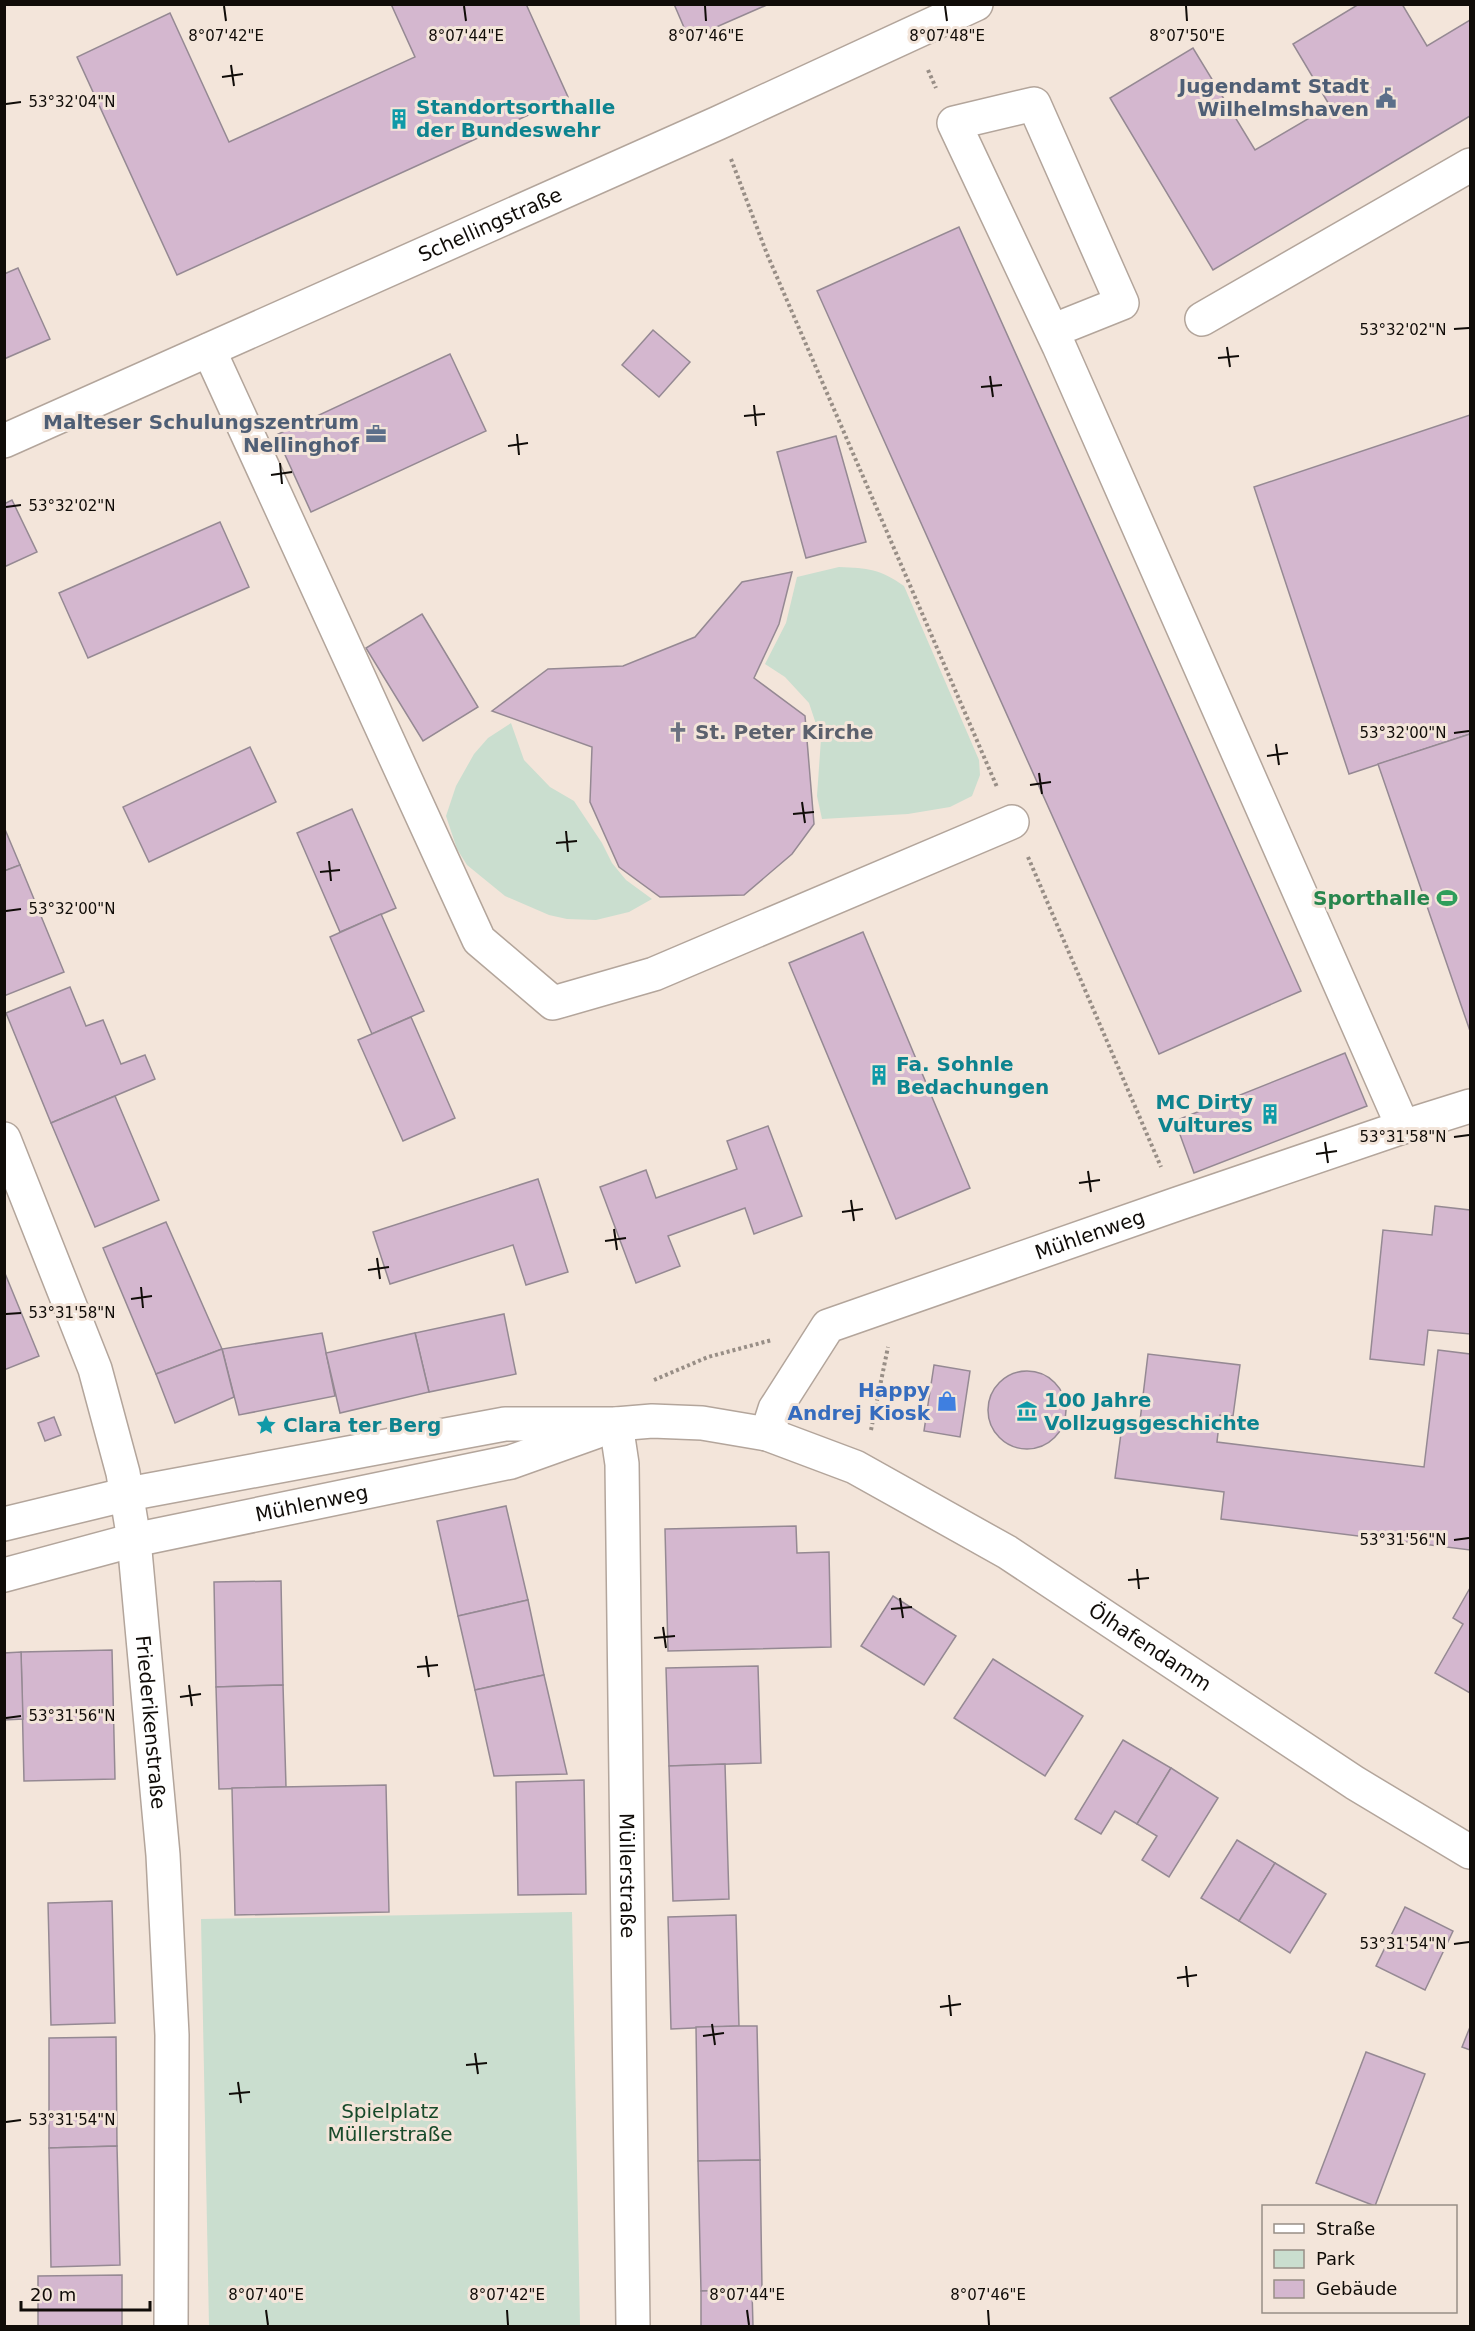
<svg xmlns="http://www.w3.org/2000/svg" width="1475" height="2331" viewBox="0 0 1475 2331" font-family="'DejaVu Sans',sans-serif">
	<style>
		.green { fill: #cadecf }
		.building { fill: #d4b7cf; stroke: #958993; stroke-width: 1.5 }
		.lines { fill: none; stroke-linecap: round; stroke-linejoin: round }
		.minor-casing { stroke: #b3a59b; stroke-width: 36 }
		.path { stroke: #988e86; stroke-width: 4; stroke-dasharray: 3 3; stroke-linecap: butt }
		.minor { stroke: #fff; stroke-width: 33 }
		.ticks { fill: none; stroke: #100c08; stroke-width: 2 }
		.labels { text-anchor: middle; stroke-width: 6; stroke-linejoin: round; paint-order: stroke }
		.service-label { font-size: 20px; font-weight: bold; fill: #4e5e75; stroke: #f3e5da; text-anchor: end }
		.culture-label { font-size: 20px; font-weight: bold; fill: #0d838f; stroke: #f3e5da; text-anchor: start }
		.street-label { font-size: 20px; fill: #100c08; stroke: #f3e5da }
		.worship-label { font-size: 20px; font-weight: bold; fill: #5b616d; stroke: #f3e5da; text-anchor: start }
		.leisure-label { font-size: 20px; font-weight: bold; fill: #27864d; stroke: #f3e5da; text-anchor: end }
		.shop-label { font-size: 20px; font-weight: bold; fill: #366cbe; stroke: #f3e5da; text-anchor: end }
		.park-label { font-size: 20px; fill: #174a2a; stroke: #f3e5da }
		.ticks-label { font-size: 15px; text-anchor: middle; fill: #100c08; stroke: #f3e5da; stroke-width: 6; stroke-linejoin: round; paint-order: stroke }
	</style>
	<rect width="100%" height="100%" fill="#f3e5da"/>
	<!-- green -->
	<g class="green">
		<path d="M839 567C868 568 880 569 904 586L979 760 980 775 972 796 950 807 908 814 822 819 817 796 821 739 809 703 785 677 765 664 786 623 797 577Z"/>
		<path d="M511 723 524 760 550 787 574 801 602 843 612 863 626 880 652 899 629 912 596 920 567 919 549 915 505 896 467 865 457 849 446 816 456 786 474 754 488 738Z"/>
		<path d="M572 1912 580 2326H209L201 1919Z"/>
	</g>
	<!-- building -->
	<g class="building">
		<path d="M391 4H526L568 97 177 275 77 57 170 13 229 142 415 57Z"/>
		<path d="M674 4H769L689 39Z"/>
		<path d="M1359 4H1402L1427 46 1470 20V116L1213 270 1110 98 1193 48 1255 150 1330 106 1293 44Z"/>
		<path d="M959 227 1301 991 1159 1054 817 291Z"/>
		<path d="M18 268 50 339 4 359V274Z"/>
		<path d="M653 330 690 362 659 397 622 365Z"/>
		<path d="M450 354 486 431 311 512 276 435Z"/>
		<path d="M1470 415V734L1349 774 1254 487Z"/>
		<path d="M836 436 866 542 806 558 777 452Z"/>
		<path d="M12 500 37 552 4 567V504Z"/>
		<path d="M220 522 249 587 88 658 59 593Z"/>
		<path d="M792 572 779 624 754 678 805 716 814 824 792 854 744 895 660 897 619 867 590 802 592 747 492 711 548 669 623 666 695 637 742 582Z"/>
		<path d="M422 614 478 707 423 741 366 648Z"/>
		<path d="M1470 734V1031L1378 764Z"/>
		<path d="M250 747 276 802 149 862 123 807Z"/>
		<path d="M352 809 396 908 340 932 297 833Z"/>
		<path d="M4 827 20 865 4 871Z"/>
		<path d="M20 865 64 972 4 996V871Z"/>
		<path d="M381 914 424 1011 372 1034 330 937Z"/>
		<path d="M863 932 970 1188 896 1219 789 963Z"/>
		<path d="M70 987 86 1026 103 1020 121 1064 145 1055 155 1079 51 1123 6 1013Z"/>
		<path d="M411 1017 455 1118 403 1141 358 1040Z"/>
		<path d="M1345 1053 1367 1106 1194 1173 1175 1121Z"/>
		<path d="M115 1096 159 1200 95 1227 51 1123Z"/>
		<path d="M768 1126 802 1216 754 1234 745 1208 668 1236 680 1266 636 1283 600 1187 646 1170 656 1198 737 1169 727 1141Z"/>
		<path d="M538 1179 568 1272 526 1285 513 1245 390 1284 373 1232Z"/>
		<path d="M1435 1206 1470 1210V1334L1428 1330 1424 1365 1370 1359 1383 1230 1432 1235Z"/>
		<path d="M166 1222 222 1349 156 1374 103 1248Z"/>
		<path d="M4 1271 39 1356 4 1370Z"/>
		<path d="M504 1314 516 1374 429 1392 415 1333Z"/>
		<path d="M322 1333 335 1396 239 1415 222 1349Z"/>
		<path d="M415 1333 429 1392 340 1413 326 1353Z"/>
		<path d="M222 1349 234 1397 175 1423 156 1374Z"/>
		<path d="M1438 1350 1470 1354V1550L1221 1519 1224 1492 1115 1478 1122 1426 1139 1429 1148 1354 1240 1365 1233 1416 1220 1415 1217 1442 1424 1467Z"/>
		<path d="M934 1365 970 1371 960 1437 924 1431Z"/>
		<circle cx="1027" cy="1410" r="39"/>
		<path d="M54 1417 61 1435 45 1441 38 1423Z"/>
		<path d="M506 1506 528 1600 458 1616 437 1521Z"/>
		<path d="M796 1526 797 1553 829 1552 831 1647 668 1651 665 1529Z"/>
		<path d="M281 1581 283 1685 216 1687 214 1582Z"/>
		<path d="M1470 1588V1693L1435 1673 1463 1624 1453 1618Z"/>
		<path d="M893 1596 956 1636 924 1685 861 1646Z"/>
		<path d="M528 1600 544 1675 475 1690 458 1616Z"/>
		<path d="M112 1650 115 1779 24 1781 21 1652Z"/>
		<path d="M21 1652 23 1719 4 1720V1653Z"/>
		<path d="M993 1659 1083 1716 1045 1776 954 1718Z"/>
		<path d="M758 1666 761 1763 669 1766 666 1668Z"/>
		<path d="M544 1675 567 1774 494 1776 475 1690Z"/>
		<path d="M283 1685 286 1787 219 1789 216 1687Z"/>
		<path d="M1123 1740 1171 1768 1137 1824 1115 1811 1101 1834 1075 1819Z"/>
		<path d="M725 1764 729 1899 673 1901 669 1766Z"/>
		<path d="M1171 1768 1218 1798 1169 1877 1142 1860 1157 1836 1137 1824Z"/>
		<path d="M584 1780 586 1894 518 1895 516 1782Z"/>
		<path d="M386 1785 389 1912 235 1915 232 1788Z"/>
		<path d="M1237 1840 1275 1863 1239 1921 1201 1898Z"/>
		<path d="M1275 1863 1326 1894 1290 1953 1239 1921Z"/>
		<path d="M112 1901 115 2023 51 2025 48 1903Z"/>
		<path d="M1405 1907 1453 1931 1425 1990 1376 1966Z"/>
		<path d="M736 1915 739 2026 671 2029 668 1917Z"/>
		<path d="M739 2026H757L760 2160 698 2161 696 2027Z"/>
		<path d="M1470 2027V2050L1462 2047Z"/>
		<path d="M116 2037 117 2146 49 2148V2038Z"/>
		<path d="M1366 2052 1425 2074 1375 2206 1316 2183Z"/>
		<path d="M117 2146 120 2265 51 2267 49 2148Z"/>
		<path d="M760 2160 762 2289 701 2291 698 2161Z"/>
		<path d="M122 2275V2326H38V2276Z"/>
		<path d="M752 2290 753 2326H701V2291Z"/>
	</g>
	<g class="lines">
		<!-- minor casing -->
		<g class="minor-casing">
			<g id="minor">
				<path d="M1202 319 1470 165"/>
				<path d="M1059 346 954 123 1034 104 1122 303 1052 331 1059 346 1403 1127"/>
				<path d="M209 350 479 940 553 1003 654 974 1012 822"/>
				<path id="s1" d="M4 441 718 123 976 4"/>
				<path id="s2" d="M4 1139 95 1369 123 1473 134 1540 163 1855 172 2035 171 2326"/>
				<path id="s3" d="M616 1424 622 1464 633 2326"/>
				<path id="s4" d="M767 1434 775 1409 828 1326 1177 1204 1403 1127 1470 1106"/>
				<path id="s5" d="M4 1524 128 1494 505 1424H616L652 1421 702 1423 767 1434 855 1467 1007 1552 1355 1783 1470 1852"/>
				<path id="s6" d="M4 1575 134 1540 511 1462 595 1432"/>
			</g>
		</g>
		<!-- path -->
		<g class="path">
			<path d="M928 70 936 88"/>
			<path d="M731 159 767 254 997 787"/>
			<path d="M1028 857 1161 1167"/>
			<path d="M654 1380 708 1357 772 1340"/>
			<path d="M871 1430 888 1347"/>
		</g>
		<!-- minor -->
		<use href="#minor" class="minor"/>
	</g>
	<!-- ticks -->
	<path class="ticks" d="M224 6 226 21M464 6 466 21M705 6 706 21M945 6 947 21M1186 6 1187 21M231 65 234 86M222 77 243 74M6 104 21 102M1454 329 1469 328M1227 347 1230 367M1218 358 1239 356M990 376 993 397M981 387 1002 385M754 405 756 426M744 416 765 414M517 434 519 455M508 446 528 443M280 463 282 484M271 475 292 472M6 507 21 505M1454 733 1469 731M1276 744 1279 765M1267 756 1288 753M1039 773 1042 794M1030 785 1051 782M802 802 805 823M793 814 814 812M566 831 568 852M556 843 577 841M329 861 331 881M320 872 340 870M6 911 21 909M1454 1137 1469 1135M1325 1142 1328 1163M1316 1154 1337 1151M1088 1171 1091 1192M1079 1183 1100 1180M851 1200 854 1221M842 1212 863 1209M614 1229 617 1250M605 1241 626 1238M377 1258 380 1279M368 1270 389 1267M141 1287 143 1308M131 1299 152 1296M6 1314 21 1313M1454 1540 1469 1538M1137 1569 1139 1589M1128 1580 1149 1578M900 1598 903 1618M891 1609 912 1607M663 1627 666 1648M654 1638 675 1636M426 1656 429 1677M417 1667 438 1665M189 1685 192 1706M180 1697 201 1694M6 1718 21 1716M1454 1944 1469 1942M1186 1966 1188 1987M1177 1978 1197 1975M949 1995 951 2016M940 2007 961 2004M712 2024 715 2045M703 2036 724 2033M475 2053 478 2074M466 2065 487 2063M238 2082 241 2103M229 2094 250 2092M6 2122 21 2120M266 2310 268 2325M507 2310 508 2325M747 2310 749 2325M988 2310 989 2325"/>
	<!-- icons -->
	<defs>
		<g id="civic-bare" transform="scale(1.62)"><path d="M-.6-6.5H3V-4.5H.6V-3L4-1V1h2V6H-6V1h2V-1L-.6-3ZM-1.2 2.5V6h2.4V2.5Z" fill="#5c6f8a" stroke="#f3e5da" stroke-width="2.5" paint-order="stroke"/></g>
		<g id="building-bare" transform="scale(1.62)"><path d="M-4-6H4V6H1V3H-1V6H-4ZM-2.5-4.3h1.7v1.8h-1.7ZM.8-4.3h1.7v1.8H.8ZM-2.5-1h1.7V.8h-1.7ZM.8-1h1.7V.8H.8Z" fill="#0f9aa8" stroke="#f3e5da" stroke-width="2.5" paint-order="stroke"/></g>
		<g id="office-bare" transform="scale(1.62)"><path d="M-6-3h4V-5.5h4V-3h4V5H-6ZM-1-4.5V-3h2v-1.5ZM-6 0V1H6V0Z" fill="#5c6f8a" stroke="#f3e5da" stroke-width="2.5" paint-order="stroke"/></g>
		<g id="church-bare" transform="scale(1.62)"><path d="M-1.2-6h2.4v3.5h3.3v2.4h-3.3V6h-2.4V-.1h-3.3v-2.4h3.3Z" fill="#6b7280" stroke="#f3e5da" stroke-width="2.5" paint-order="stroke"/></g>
		<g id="stadium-bare" transform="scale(1.62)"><path d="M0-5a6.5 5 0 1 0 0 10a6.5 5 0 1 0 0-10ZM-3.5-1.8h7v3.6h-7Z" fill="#2e9e5b" stroke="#f3e5da" stroke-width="2.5" paint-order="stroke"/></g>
		<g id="shop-bare" transform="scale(1.62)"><path d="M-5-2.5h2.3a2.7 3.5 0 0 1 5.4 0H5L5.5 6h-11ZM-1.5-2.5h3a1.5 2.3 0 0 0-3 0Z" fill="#3f7fe0" stroke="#f3e5da" stroke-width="2.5" paint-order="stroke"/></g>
		<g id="museum-bare" transform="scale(1.62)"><path d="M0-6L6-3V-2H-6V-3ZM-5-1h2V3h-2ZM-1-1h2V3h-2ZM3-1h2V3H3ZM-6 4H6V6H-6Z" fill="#0f9aa8" stroke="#f3e5da" stroke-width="2.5" paint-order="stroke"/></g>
		<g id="sight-bare" transform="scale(1.62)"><path d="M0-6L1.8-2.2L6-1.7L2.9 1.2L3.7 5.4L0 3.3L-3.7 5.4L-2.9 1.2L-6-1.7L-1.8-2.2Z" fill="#0f9aa8" stroke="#f3e5da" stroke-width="2.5" paint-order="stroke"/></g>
	</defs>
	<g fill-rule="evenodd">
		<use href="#civic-bare" x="1386" y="98"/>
		<use href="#building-bare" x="399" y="119"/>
		<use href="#office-bare" x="376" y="434"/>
		<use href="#church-bare" x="678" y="732"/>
		<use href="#stadium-bare" x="1447" y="898"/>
		<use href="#building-bare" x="879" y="1075"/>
		<use href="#building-bare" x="1270" y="1114"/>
		<use href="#shop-bare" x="947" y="1401"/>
		<use href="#museum-bare" x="1027" y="1411"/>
		<use href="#sight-bare" x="266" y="1425"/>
	</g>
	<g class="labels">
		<!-- service labels -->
		<g class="service-label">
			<text x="1369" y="93">Jugendamt Stadt<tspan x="1369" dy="23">Wilhelmshaven</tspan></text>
			<text x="359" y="429">Malteser Schulungszentrum<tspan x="359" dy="23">Nellinghof</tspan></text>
		</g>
		<!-- culture labels -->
		<g class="culture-label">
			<text x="416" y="114">Standortsorthalle<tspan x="416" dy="23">der Bundeswehr</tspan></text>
			<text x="896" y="1071">Fa. Sohnle<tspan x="896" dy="23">Bedachungen</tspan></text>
			<text x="1253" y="1109" text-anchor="end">MC Dirty<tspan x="1253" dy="23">Vultures</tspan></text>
			<text x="1044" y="1407">100 Jahre<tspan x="1044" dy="23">Vollzugsgeschichte</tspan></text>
			<text x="283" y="1432">Clara ter Berg</text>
		</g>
		<!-- street labels -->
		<g class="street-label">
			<text dy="7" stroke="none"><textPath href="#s1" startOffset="532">Schellingstraße</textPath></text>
			<text dy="7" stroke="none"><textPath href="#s4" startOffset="402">Mühlenweg</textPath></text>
			<text dy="7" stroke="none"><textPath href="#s6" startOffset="316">Mühlenweg</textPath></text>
			<text dy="7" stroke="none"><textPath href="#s5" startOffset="1214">Ölhafendamm</textPath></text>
			<text dy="7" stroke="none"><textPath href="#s2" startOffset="606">Friederikenstraße</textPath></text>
			<text dy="7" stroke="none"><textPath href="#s3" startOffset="452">Müllerstraße</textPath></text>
		</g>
		<!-- worship labels -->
		<g class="worship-label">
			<text x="695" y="739">St. Peter Kirche</text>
		</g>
		<!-- leisure labels -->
		<g class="leisure-label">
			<text x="1430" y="905">Sporthalle</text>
		</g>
		<!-- shop labels -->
		<g class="shop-label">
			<text x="930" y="1397">Happy<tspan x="930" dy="23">Andrej Kiosk</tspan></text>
		</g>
		<!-- park labels -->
		<g class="park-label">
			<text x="390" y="2118">Spielplatz<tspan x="390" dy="23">Müllerstraße</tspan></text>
		</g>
	</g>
	<g class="ticks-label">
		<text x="226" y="41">8°07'42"E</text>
		<text x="466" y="41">8°07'44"E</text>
		<text x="706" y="41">8°07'46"E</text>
		<text x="947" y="41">8°07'48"E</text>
		<text x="1187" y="41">8°07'50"E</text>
		<text x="72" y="107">53°32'04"N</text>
		<text x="1403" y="335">53°32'02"N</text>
		<text x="72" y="511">53°32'02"N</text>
		<text x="1403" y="738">53°32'00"N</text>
		<text x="72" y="914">53°32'00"N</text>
		<text x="1403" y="1142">53°31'58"N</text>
		<text x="72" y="1318">53°31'58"N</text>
		<text x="1403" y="1545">53°31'56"N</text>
		<text x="72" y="1721">53°31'56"N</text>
		<text x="1403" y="1949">53°31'54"N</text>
		<text x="72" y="2125">53°31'54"N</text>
		<text x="266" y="2300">8°07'40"E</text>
		<text x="507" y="2300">8°07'42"E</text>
		<text x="747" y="2300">8°07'44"E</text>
		<text x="988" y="2300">8°07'46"E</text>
	</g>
	<!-- border -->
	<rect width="1475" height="2331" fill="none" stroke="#100c08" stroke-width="12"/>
	<!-- legend -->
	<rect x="1262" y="2205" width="195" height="108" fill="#f3e5da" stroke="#988e86" stroke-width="1.5"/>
	<rect x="1274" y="2224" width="30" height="9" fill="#ffffff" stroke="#988e86" stroke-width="1.5"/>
	<text x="1316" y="2235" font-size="18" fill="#100c08">Straße</text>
	<rect x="1274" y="2250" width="30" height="18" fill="#cadecf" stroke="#988e86" stroke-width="1.5"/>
	<text x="1316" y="2265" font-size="18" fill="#100c08">Park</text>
	<rect x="1274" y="2280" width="30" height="18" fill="#d4b7cf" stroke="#988e86" stroke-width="1.5"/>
	<text x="1316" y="2295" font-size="18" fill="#100c08">Gebäude</text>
	<!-- scale -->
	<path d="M21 2301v9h129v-9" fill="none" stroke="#100c08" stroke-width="3"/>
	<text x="30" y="2301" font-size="18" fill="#100c08" stroke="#f3e5da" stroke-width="4.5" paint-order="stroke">20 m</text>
</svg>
